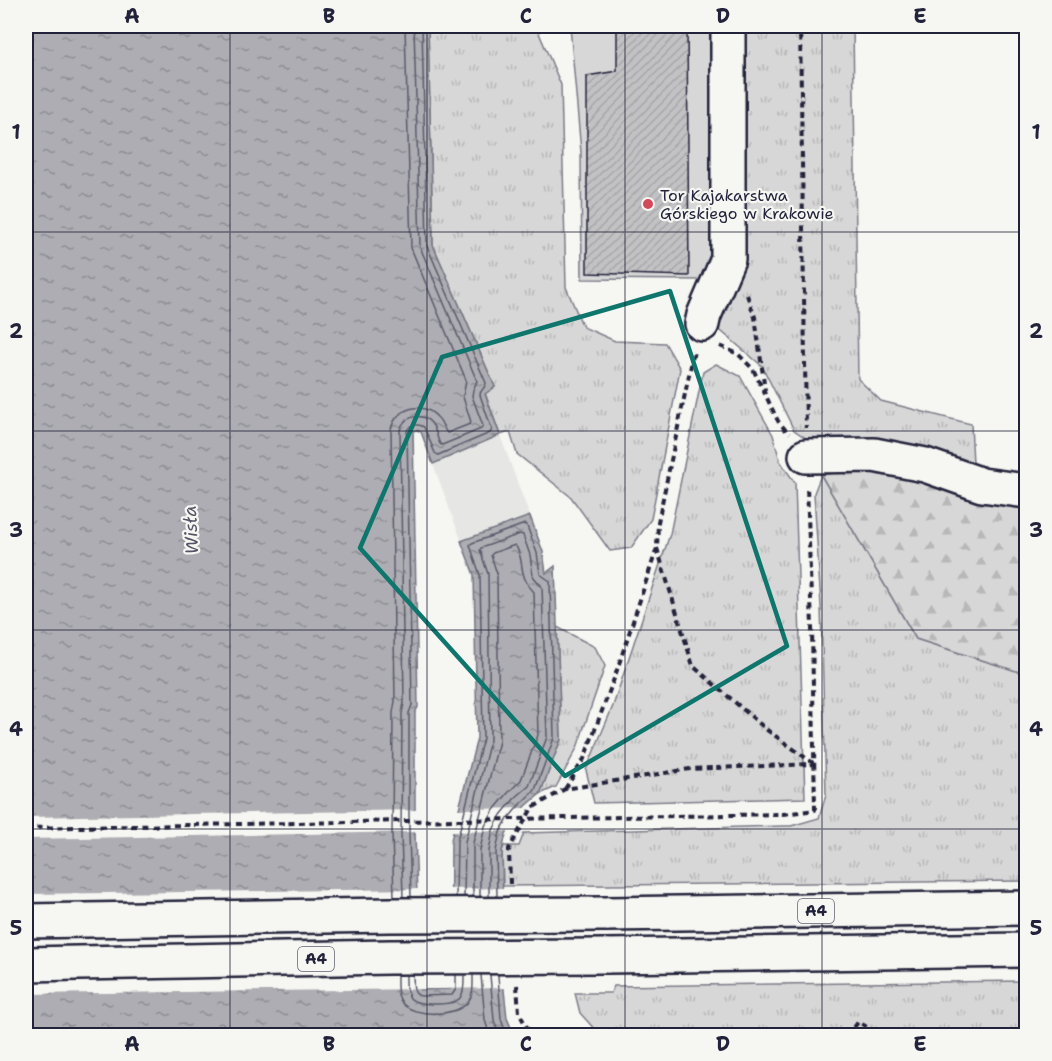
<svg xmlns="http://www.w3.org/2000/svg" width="1052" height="1061" viewBox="0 0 1052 1061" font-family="'Shantell Sans',sans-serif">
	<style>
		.built { fill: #e6e6e4 }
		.grass { fill: url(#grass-tufts); stroke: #7c7c89; stroke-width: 1.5 }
		.forest { fill: url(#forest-firs); stroke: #7c7c89; stroke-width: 1.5 }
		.garden { fill: #d7d7d7; stroke: #7c7c89; stroke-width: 1.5 }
		.water { fill: url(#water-ripples); stroke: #757583; stroke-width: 1.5 }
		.pier { fill: #f6f6f2 }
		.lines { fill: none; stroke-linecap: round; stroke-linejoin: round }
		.shore { stroke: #5a5a6b; stroke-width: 1.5 }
		.building { fill: url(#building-hatch); stroke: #22223b; stroke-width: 1.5 }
		.minor-casing { stroke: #22223b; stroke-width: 38 }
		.highway-casing { stroke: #22223b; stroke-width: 38 }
		.path { stroke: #22223b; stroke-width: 4; stroke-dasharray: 6 4.5; stroke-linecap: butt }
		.minor { stroke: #f6f6f2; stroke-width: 33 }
		.highway { stroke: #f6f6f2; stroke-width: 33 }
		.highway-bridge-casing { stroke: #22223b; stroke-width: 38; stroke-linecap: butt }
		.path-bridge { stroke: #22223b; stroke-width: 4; stroke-dasharray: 6 4.5; stroke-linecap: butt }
		.highway-bridge { stroke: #f6f6f2; stroke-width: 33 }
		.marked { fill: none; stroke: #0f766e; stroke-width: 4.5; stroke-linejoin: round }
		.grid { fill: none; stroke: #22223b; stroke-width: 1.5; stroke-opacity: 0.55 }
		.poi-dot { fill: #d1495b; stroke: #f6f6f2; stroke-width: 2 }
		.labels { text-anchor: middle; stroke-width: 4.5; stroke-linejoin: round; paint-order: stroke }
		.shield { fill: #f6f6f2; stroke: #626272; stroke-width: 1.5 }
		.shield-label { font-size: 15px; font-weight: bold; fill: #22223b }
		.poi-label { font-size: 16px; fill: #22223b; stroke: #f6f6f2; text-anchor: start }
		.water-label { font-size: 18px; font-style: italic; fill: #535365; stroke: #f6f6f2 }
		.neatline { fill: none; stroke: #22223b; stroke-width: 2 }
		.grid-label { font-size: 20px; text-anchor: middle; font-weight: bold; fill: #22223b }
	</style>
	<defs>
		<pattern id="grass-tufts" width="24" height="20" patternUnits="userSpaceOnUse" patternTransform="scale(1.5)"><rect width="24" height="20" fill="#d7d7d7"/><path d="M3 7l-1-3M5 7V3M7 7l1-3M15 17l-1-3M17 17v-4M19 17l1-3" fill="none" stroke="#b8b8b9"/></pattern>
		<pattern id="forest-firs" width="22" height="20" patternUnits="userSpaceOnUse" patternTransform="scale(1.5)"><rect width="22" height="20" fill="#d7d7d7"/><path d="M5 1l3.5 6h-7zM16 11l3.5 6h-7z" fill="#b8b8b9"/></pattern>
		<pattern id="water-ripples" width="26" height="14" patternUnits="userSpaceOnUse" patternTransform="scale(1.5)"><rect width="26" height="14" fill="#adadb3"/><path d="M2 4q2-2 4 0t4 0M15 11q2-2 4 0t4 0" fill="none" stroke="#8c8c93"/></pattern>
		<pattern id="building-hatch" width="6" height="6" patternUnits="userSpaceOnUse" patternTransform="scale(1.5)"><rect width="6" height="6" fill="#c2c2c4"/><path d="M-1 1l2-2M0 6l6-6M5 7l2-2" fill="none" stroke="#a6a6a9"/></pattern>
	</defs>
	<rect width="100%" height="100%" fill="#f6f6f2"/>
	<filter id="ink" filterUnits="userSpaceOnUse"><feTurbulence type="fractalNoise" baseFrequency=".0167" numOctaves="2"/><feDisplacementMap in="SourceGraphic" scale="12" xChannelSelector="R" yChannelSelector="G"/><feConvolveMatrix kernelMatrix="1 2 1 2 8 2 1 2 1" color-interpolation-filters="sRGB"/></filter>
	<g filter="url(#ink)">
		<!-- built -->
		<path class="built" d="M500 435 543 552 474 575 433 464Z"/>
		<!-- grass -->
		<g class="grass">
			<path d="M428 26H536L561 85 566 287 583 327 615 341 665 343 680 369 651 519 631 548 610 551 571 497 517 454 510 432 500 435 485 393 495 387 433 245Z"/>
			<path d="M736 26H853L858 379 881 401 971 424 974 483 822 449 794 430 762 366 715 326Z"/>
			<path d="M716 364 740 376 773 435 780 461 795 483 805 798 594 803 586 770 613 706 670 534 703 372Z"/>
			<path d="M821 475 916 639 1026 674V881L503 886 502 851 504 846H519L524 833 783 826H791L819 818 826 795 821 606 814 493Z"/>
			<path d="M557 627 595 647 605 666 577 748 556 787 540 794 561 739Z"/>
			<path d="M1026 981V1036L598 1035V1033L580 1013 575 993H611L614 986Z"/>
		</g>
		<!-- forest -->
		<path class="forest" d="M871 468 1026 500V674L916 639 821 475Z"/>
		<!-- garden -->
		<path class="garden" d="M570 26H717L715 257 705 280 582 279 581 152Z"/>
		<!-- water -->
		<path class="water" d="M26 26H428L433 245 495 387 485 394 500 435 433 464 421 432 417 430 413 431 418 707 415 713V833L420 990 450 989 451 840 477 738 474 575 461 541 530 516 543 552 546 573 555 566 561 739 540 794 526 806 512 823 506 834 502 851 504 990 507 1018 514 1035H26Z"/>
		<!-- pier -->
		<g class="pier">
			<path d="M528 808 512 831 450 832 455 809Z"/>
			<path d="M418 810V832L26 839V817Z"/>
			<path d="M506 888 507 988 26 994V894L420 889 423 987H447V889Z"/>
		</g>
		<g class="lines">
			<!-- shore -->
			<g class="shore">
				<path d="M394 897 392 834 393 713 395 701 391 429C396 408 422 400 437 417 442 421 443 428 447 433L470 424 471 422 463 397 466 380 411 248 405 26"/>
				<path d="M403 897 401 834 402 713 404 703 400 430C404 416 422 411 432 424 436 430 437 438 440 444L442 445 481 429 483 426 472 396 473 390 477 381 420 247 414 26"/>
				<path d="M411 897 409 833V713L412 705 407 431C410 423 418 424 424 427L435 453 438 455 490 433 492 430 480 395C480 389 486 388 486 383L427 246 422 26"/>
				<path d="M456 897 457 841 483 738 480 575 470 545 472 543 525 524 527 526 537 553 540 574 550 581 554 738 535 790 521 803 507 820 500 832 496 851 497 897"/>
				<path d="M464 897 465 842 490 740 488 574 480 550 481 548 520 534 523 535 530 555 533 576 542 587 547 737 529 786 515 798 501 815 493 830 489 851V897"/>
				<path d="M473 897V843L499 741 497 574 491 555 493 553 515 545C523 555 520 568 525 579 527 584 530 588 534 592L538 735 521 780 508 793 494 810 485 826 480 850V897"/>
				<path d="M397 975C397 984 396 995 402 1003 413 1017 457 1017 468 1002 474 994 473 984 473 975"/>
				<path d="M406 975C406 982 405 992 410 998 417 1006 453 1006 460 998 465 992 464 982 464 975"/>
				<path d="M413 975C414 983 411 994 421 996L452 995 456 989V975"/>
				<path d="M481 975 485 1020 490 1036"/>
				<path d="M490 975 494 1020 499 1036"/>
				<path d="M498 975 501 1019 507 1036"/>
			</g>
		</g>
		<!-- building -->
		<path class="building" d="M617 26H687L689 276 587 273V76L617 71Z"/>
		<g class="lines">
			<!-- minor casing -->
			<g class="minor-casing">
				<g id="minor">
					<path d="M702 324 704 315 728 259V26"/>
					<path d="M806 456 874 455 925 465 982 485 1026 491"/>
				</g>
			</g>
			<!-- highway casing -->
			<g class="highway-casing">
				<g id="highway">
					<path d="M606 914 1026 908"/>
					<path d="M606 956 1026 950"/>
				</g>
			</g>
			<!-- path -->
			<g class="path">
				<path d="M800 26 806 428"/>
				<path d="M747 295 755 317 765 390"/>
				<path d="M720 346 738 354 753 369 778 421 789 434"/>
				<path d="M657 548 693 666 767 730 813 763"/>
				<path d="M565 789 584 759 615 676 657 548 658 522 694 351"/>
				<path d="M783 814 815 810 812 627 807 486"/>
				<path d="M510 884 509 849 532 808 565 789 690 769 814 764"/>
				<path d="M517 985 519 1013 532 1036"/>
				<path d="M848 1036 858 1022 883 1036"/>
			</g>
			<!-- minor -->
			<use href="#minor" class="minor"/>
			<!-- highway -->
			<use href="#highway" class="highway"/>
			<!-- highway-bridge casing -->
			<g class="highway-bridge-casing">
				<g id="highway-bridge">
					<path d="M26 921 390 915 606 914"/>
					<path d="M26 964 390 957 606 956"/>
				</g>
			</g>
			<!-- path-bridge -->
			<path class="path-bridge" d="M26 828 783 814"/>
			<!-- highway-bridge -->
			<use href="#highway-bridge" class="highway-bridge"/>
		</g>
	</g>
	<!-- marked area -->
	<path class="marked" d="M670 291 787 646 565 776 360 548 442 357Z"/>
	<!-- grid -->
	<path class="grid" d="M230 26V1036M427 26V1036M625 26V1036M822 26V1036M26 232H1026M26 431H1026M26 630H1026M26 829H1026"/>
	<!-- markers -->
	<circle class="poi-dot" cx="648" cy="204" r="6"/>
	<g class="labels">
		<!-- shield labels -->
		<g class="shield">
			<rect x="798" y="899" width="36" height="24" rx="4.5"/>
			<rect x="298" y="947" width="36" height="24" rx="4.5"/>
		</g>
		<g class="shield-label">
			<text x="816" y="916">A4</text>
			<text x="316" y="964">A4</text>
		</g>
		<!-- poi labels -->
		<g class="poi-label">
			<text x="660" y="201">Tor Kajakarstwa<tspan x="660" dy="18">Górskiego w Krakowie</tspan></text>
		</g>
		<!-- water labels -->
		<g class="water-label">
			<text transform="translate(191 530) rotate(-93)" y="6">Wisła</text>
		</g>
	</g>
	<!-- margin -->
	<rect width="1052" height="1061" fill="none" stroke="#f6f6f2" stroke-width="66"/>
	<rect x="33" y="33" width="986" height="995" class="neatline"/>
	<g class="grid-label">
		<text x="132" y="23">A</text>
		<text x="329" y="23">B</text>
		<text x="526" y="23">C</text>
		<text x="723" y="23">D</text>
		<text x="920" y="23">E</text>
		<text x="16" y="139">1</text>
		<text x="1036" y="139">1</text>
		<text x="16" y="338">2</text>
		<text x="1036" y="338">2</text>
		<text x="16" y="537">3</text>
		<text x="1036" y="537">3</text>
		<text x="16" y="736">4</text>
		<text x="1036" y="736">4</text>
		<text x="16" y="935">5</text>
		<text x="1036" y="935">5</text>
		<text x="132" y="1051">A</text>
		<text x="329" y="1051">B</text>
		<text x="526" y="1051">C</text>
		<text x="723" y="1051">D</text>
		<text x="920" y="1051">E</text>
	</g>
</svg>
